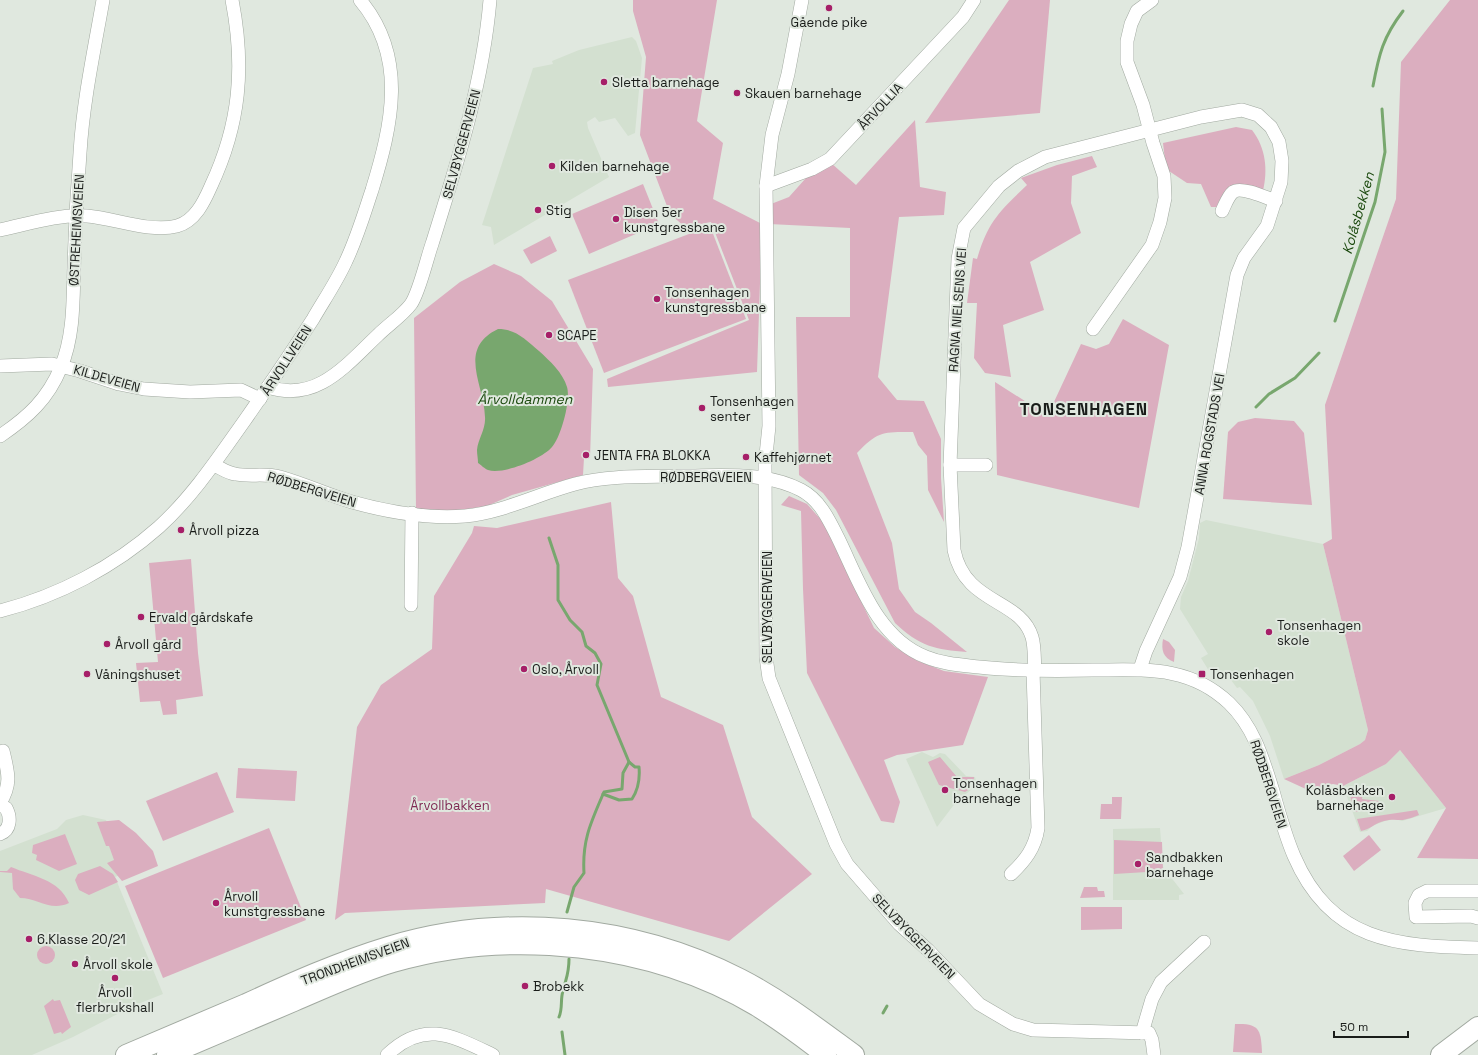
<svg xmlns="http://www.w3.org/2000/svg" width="1478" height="1055" viewBox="0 0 1478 1055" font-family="'Space Grotesk',sans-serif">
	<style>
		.built { fill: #d3e0d0 }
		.green { fill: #dbaebf }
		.water { fill: #78a76e }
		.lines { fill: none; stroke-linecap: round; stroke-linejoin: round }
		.stream { stroke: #78a76e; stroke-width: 3 }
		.minor-casing { stroke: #a1a9a0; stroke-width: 14 }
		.highway-casing { stroke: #a1a9a0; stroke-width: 22 }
		.minor { stroke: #fff; stroke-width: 13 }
		.highway { stroke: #fff; stroke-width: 20 }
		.poi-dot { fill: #a61f68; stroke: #e0e8df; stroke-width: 1.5 }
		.labels { text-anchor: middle; stroke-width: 4; stroke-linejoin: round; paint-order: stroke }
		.poi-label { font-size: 13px; fill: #1a1d1a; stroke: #e0e8df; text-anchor: start }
		.street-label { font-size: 13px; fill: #1a1d1a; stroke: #e0e8df }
		.park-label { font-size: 13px; fill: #802a54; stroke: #e0e8df }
		.water-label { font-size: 14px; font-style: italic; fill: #1a480d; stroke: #e0e8df }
		.district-label { font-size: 17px; font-weight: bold; letter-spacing: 1px; fill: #1a1d1a; stroke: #e0e8df }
	</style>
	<rect width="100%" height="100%" fill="#e0e8df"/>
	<!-- built -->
	<g class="built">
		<path d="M632 37 636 41 642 58 635 133 628 136 615 118 599 122 595 117 587 122 588 128 609 177 494 245 491 227 482 225 533 68 553 64 552 61 579 50Z"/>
		<path d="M1206 520 1323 544 1368 730 1365 740 1360 744 1319 765 1284 779 1270 736 1253 701 1240 687 1237 688 1228 676 1222 679 1215 667 1209 671 1201 658 1208 654 1180 609 1181 597 1188 581 1199 538 1200 523Z"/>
		<path d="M1400 750 1446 808 1402 821 1395 819 1385 821 1372 826 1367 831 1360 832 1343 786 1386 764Z"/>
		<path d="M922 752 933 757 940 753 945 754 966 776 975 777 977 785 956 802 937 827 906 759Z"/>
		<path d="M83 815 106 820 128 872 115 877 163 994 133 1006 73 1037 32 1055H0V851L57 829 66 820Z"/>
		<path d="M1160 828 1163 867 1184 894 1179 895V900H1113V829Z"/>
	</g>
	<!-- green -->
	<g class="green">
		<path d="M633 0H717L697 121 723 143 713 199 762 224 757 372 608 387 607 379 749 320 711 222 685 227 670 214 640 135 646 57 633 11Z"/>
		<path d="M1009 0H1050L1040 113 925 123Z"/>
		<path d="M1450 0H1478V859L1417 858 1446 808 1400 750 1386 764 1343 786 1333 784 1308 790 1284 779 1319 765 1360 744 1365 740 1368 730 1323 544 1332 539 1325 405 1396 199 1401 62Z"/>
		<path d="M915 120 920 187 946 192 944 215 899 217 878 377 897 400 924 401 941 439V478L944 522 928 490 927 456 918 445 913 432C883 432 878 431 857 453L892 543 899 589 915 612 931 623 967 652C936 650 919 646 895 623L836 510 823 493 799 475 796 317H850V228L769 224 771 204 789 197 806 178 831 163 856 185Z"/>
		<path d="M1236 127 1252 130C1266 148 1268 170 1263 191L1245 186 1219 207H1211L1201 184 1187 183 1166 169 1163 143Z"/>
		<path d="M1092 156 1097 167 1072 176 1071 203 1081 233 1030 262 1044 310 1003 325 1011 377 985 373 974 358 977 303H967L973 258 977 259C988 221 1000 211 1027 185L1021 178 1057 165Z"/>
		<path d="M643 184 659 224 589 254 572 214Z"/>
		<path d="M710 226 746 319 604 373 568 280Z"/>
		<path d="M550 236 557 251 531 264 523 250Z"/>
		<path d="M494 264 521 276 552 301 593 369 590 458H584L583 475 512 495 487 506 454 511H416L414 318 460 282Z"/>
		<path d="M1123 319 1169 345 1139 508 997 475 995 382 1028 403 1053 404 1081 344 1096 349 1109 344Z"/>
		<path d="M1255 418 1294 421 1304 433 1312 505 1223 499 1228 432 1238 422Z"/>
		<path d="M789 496 807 504 823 522 874 628 895 647 918 661 944 671 988 677 963 745 897 755 884 760 900 802 894 823 881 821 807 673 803 589 801 511 781 505Z"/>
		<path d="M611 502 618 578 633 596 661 697 723 725 752 817 812 874 729 941 546 889 545 903 345 913 335 920 357 727 381 685 432 649 434 596 472 533 474 526 497 528Z"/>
		<path d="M191 559 198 653 203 696 176 700 177 714 163 715 160 701 140 702 136 663 158 662 149 563Z"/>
		<path d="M1163 639 1169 642 1175 650 1174 662C1163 658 1161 650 1163 639Z"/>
		<path d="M940 757 957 777H974L973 787 965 792 939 785 928 762Z"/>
		<path d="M238 768 297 771 295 801 236 798Z"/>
		<path d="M217 772 234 812 163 841 146 801Z"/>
		<path d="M1348 789 1363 791 1362 799 1379 801V808L1355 812Z"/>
		<path d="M1112 797H1122L1121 819H1100L1101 804H1112Z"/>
		<path d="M1417 810 1419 815C1414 817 1408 819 1403 820 1396 820 1391 819 1384 821 1375 823 1369 830 1361 831L1357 819Z"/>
		<path d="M119 820 136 833 153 851 158 866 122 881 107 863 114 860 109 846H106L97 822Z"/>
		<path d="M269 828 306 920 163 978 125 886Z"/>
		<path d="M65 834 77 864 59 871 36 860 37 855 32 853 33 845Z"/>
		<path d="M1369 835 1381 850 1354 871 1343 856Z"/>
		<path d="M1114 840 1162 842 1163 871 1114 874Z"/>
		<path d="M100 866 113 874 118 882 89 895 79 890 75 880 78 874Z"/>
		<path d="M11 867C32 876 59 879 69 903 50 912 38 898 20 898L13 889 12 873 0 872V871H7Z"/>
		<path d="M1084 887H1097L1098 891H1104L1105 897 1080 898Z"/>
		<path d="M1081 907H1122V929L1081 930Z"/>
		<circle cx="46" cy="955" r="9"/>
		<path d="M53 999 54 1001 60 1000 71 1027 62 1034 61 1032 54 1034 44 1006Z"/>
		<path d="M1235 1024C1260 1023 1261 1030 1262 1053L1233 1052Z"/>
	</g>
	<!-- water -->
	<path class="water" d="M498 329C516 329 526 340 539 351 550 361 563 373 567 387 571 400 561 437 552 447 542 459 503 475 488 470 485 469 481 465 478 463 478 459 477 454 477 450 478 439 486 429 485 417 484 384 457 349 498 329Z"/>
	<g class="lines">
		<!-- stream -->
		<g class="stream">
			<path d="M1373 86C1379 54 1383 37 1403 11"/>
			<path d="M1335 321 1375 202 1385 152 1382 109"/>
			<path d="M1256 407 1269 394 1295 378 1319 353"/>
			<path d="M549 538 558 565V600L570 620 582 632 586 646 595 653 601 664 597 685 629 762 623 773 622 789 604 792C591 822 582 840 584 873L574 887 567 912"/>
			<path d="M603 794 619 800 632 799C638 790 640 778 639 767H635L629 762"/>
			<path d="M883 1013 887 1006"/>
			<path d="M559 1017C563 1008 560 1000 563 991 566 978 569 974 569 959"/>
			<path d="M562 1032 565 1055"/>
		</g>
		<!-- minor casing -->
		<g class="minor-casing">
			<g id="minor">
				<path d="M802 0 788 74 772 135 766 186 769 426 765 465 766 657 769 678 836 844 847 864 899 924 928 950 979 1004 1013 1024 1033 1030 1149 1033 1152 1040 1154 1055"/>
				<path d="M766 186 812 169 830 159 963 17 974 0"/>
				<path d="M1222 211C1225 205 1228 196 1233 192 1241 186 1267 198 1276 201"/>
				<path d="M0 230C28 224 58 214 87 216 114 218 150 233 177 226 195 221 204 202 211 186 240 124 245 67 232 0"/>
				<path d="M1093 329 1152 245 1160 222 1165 198 1164 176 1153 143 1143 105 1127 62V41L1131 24 1137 11 1152 0"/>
				<path d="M0 366 52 364 80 371 119 384 144 389 190 392 241 390 260 399"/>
				<path d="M268 387C317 403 346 365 378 335 388 325 403 315 411 304 419 293 427 258 432 244 457 164 483 83 490 0"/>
				<path d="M0 436C28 417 48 399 61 367 74 336 73 301 74 268 75 230 77 191 80 153 83 102 94 51 103 0"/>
				<path d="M214 465C221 468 227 473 235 474 250 477 265 473 280 477 305 484 328 495 352 502 388 512 428 519 465 516 504 512 538 494 575 484 610 475 646 477 681 476 721 476 765 471 801 490 820 500 829 520 838 538 859 581 877 638 926 657 943 664 961 665 979 667 1017 671 1055 671 1093 670 1144 670 1189 665 1229 703 1254 727 1263 759 1273 791 1279 813 1285 835 1294 856 1331 942 1396 946 1478 948"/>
				<path d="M950 465H986"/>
				<path d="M411 605 412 513"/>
				<path d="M0 611C58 596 114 567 159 527 193 496 218 458 245 420 268 387 291 353 313 319 324 300 337 281 346 261 357 238 364 214 372 190 392 125 408 57 360 0"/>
				<path d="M1035 671C1034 660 1035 647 1032 637 1020 598 965 605 954 550L950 465 958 259 964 228 999 186 1018 171 1045 157 1201 117 1242 110 1258 115 1271 127 1279 142 1282 161 1281 182 1267 226 1244 258 1237 275 1188 547 1180 577 1146 651 1140 669"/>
				<path d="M0 803C12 784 8 772 3 751"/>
				<path d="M0 805 6 808C11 817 11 830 0 834"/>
				<path d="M1011 874C1025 861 1035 848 1038 828L1033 671"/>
				<path d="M1478 891H1427L1419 895 1415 903 1416 917 1471 916 1478 918"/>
				<path d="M1142 1033 1152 999 1161 982 1204 942"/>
				<path d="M387 1055C424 1019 453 1036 493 1055"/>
			</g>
		</g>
		<!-- highway casing -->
		<g class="highway-casing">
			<g id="highway">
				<path d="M126 1055C166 1038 206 1021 246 1004 292 983 339 962 388 947 503 912 633 924 740 979 781 1000 817 1028 854 1055"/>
				<path d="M167 1055C209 1037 252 1019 294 1001 327 987 359 972 393 962 511 928 651 943 757 1006 781 1021 804 1038 826 1055"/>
				<path d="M1441 1055 1478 1027"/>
			</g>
		</g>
		<!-- minor -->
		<use href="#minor" class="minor"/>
		<!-- highway -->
		<use href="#highway" class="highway"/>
	</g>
	<!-- markers -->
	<g class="poi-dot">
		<circle cx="829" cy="8" r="4"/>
		<circle cx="604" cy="82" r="4"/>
		<circle cx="737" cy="93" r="4"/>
		<circle cx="552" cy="166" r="4"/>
		<circle cx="538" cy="210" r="4"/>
		<circle cx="616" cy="219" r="4"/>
		<circle cx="657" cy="299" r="4"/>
		<circle cx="549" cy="335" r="4"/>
		<circle cx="702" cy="408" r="4"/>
		<circle cx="586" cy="455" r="4"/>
		<circle cx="746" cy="457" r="4"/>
		<circle cx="181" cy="530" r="4"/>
		<circle cx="141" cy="617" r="4"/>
		<circle cx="1269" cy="632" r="4"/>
		<circle cx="107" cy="644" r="4"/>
		<circle cx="524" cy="669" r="4"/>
		<circle cx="87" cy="674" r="4"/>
		<rect x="1198" y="670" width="8" height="8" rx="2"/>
		<circle cx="945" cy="790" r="4"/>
		<circle cx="1392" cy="797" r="4"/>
		<circle cx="1138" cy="864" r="4"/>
		<circle cx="216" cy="903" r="4"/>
		<circle cx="29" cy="939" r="4"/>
		<circle cx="75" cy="964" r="4"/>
		<circle cx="115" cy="978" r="4"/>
		<circle cx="525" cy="986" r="4"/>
	</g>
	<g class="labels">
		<!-- poi labels -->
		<g class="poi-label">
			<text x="829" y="27" text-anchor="middle">Gående pike</text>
			<text x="612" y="87">Sletta barnehage</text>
			<text x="745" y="98">Skauen barnehage</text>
			<text x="560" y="171">Kilden barnehage</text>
			<text x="546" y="215">Stig</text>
			<text x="624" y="217">Disen 5er<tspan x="624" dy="15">kunstgressbane</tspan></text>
			<text x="665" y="297">Tonsenhagen<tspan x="665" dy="15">kunstgressbane</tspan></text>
			<text x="557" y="340">SCAPE</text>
			<text x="710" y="406">Tonsenhagen<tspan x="710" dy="15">senter</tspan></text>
			<text x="594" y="460">JENTA FRA BLOKKA</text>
			<text x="754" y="462">Kaffehjørnet</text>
			<text x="189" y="535">Årvoll pizza</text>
			<text x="149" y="622">Ervald gårdskafe</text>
			<text x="1277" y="630">Tonsenhagen<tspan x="1277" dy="15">skole</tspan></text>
			<text x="115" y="649">Årvoll gård</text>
			<text x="532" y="674">Oslo, Årvoll</text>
			<text x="95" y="679">Våningshuset</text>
			<text x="1210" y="679">Tonsenhagen</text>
			<text x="953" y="788">Tonsenhagen<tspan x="953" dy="15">barnehage</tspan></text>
			<text x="1384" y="795" text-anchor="end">Kolåsbakken<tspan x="1384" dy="15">barnehage</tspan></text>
			<text x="1146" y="862">Sandbakken<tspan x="1146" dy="15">barnehage</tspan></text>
			<text x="224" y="901">Årvoll<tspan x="224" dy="15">kunstgressbane</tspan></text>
			<text x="37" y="944">6.Klasse 20/21</text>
			<text x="83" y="969">Årvoll skole</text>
			<text x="533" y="991">Brobekk</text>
			<text x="115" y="997" text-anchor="middle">Årvoll<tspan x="115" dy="15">flerbrukshall</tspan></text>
		</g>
		<!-- street labels -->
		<g class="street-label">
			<text transform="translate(880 106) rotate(-47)" y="5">ÅRVOLLIA</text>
			<text transform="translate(461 144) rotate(-75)" y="5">SELVBYGGERVEIEN</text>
			<text transform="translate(76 230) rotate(-87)" y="5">ØSTREHEIMSVEIEN</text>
			<text transform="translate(957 310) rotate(-86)" y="5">RAGNA NIELSENS VEI</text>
			<text transform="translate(286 360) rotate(-57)" y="5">ÅRVOLLVEIEN</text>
			<text transform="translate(107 378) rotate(16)" y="5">KILDEVEIEN</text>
			<text transform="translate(1209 434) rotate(-80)" y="5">ANNA ROGSTADS VEI</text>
			<text x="706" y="482">RØDBERGVEIEN</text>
			<text transform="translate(312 489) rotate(17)" y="5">RØDBERGVEIEN</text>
			<text transform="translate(767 607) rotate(-90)" y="5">SELVBYGGERVEIEN</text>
			<text transform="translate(1269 784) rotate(72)" y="5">RØDBERGVEIEN</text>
			<text transform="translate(914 936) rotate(46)" y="5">SELVBYGGERVEIEN</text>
			<text transform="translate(355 961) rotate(-20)" y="5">TRONDHEIMSVEIEN</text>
		</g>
		<!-- park labels -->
		<g class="park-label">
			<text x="450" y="810">Årvollbakken</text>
		</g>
		<!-- water labels -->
		<g class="water-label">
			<text transform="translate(1358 213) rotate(-74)" y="5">Kolåsbekken</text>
			<text x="525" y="404">Årvolldammen</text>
		</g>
		<!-- district labels -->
		<g class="district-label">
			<text x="1084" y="415">TONSENHAGEN</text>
		</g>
	</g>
	<!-- scale -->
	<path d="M1334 1031v6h74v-6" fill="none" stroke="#1a1d1a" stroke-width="2"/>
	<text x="1340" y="1031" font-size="12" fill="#1a1d1a" stroke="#e0e8df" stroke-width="3" paint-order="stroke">50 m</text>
</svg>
